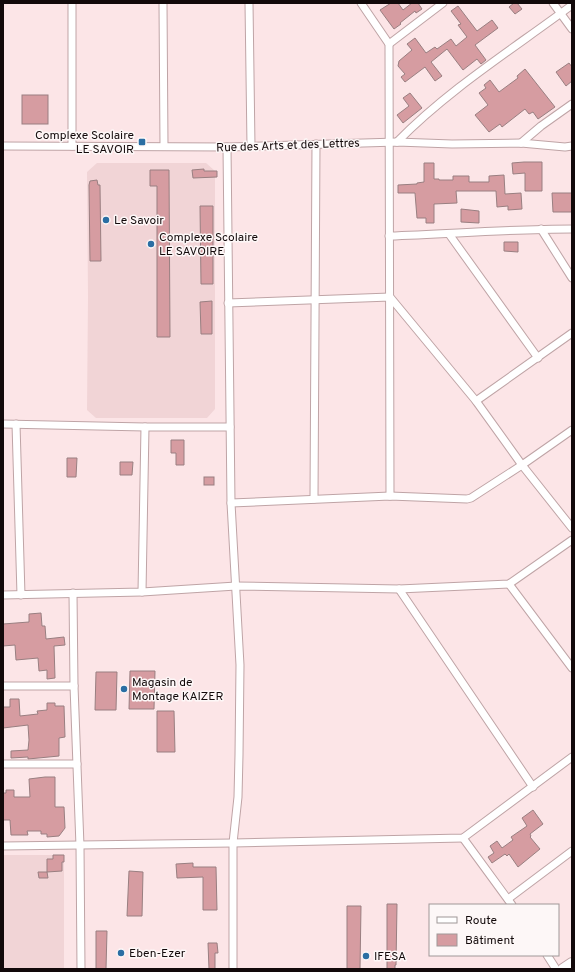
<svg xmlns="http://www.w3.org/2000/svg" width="575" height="972" viewBox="0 0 575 972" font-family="Overpass,sans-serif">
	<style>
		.built { fill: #f1d4d6 }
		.building { fill: #d69ca1; stroke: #997f81 }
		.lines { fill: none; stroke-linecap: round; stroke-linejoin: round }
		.street-casing { stroke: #bfa4a6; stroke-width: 9 }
		.secondary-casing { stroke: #bfa4a6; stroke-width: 12 }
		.street { stroke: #fff; stroke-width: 7 }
		.secondary { stroke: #fff; stroke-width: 10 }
		.poi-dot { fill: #2a6ea3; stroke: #fdf7f7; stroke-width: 1.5 }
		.labels { text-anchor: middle; stroke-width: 3; stroke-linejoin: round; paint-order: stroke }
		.poi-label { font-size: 12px; fill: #12090a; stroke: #fdf7f7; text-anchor: start }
		.street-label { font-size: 12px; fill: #12090a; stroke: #fdf7f7 }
	</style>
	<rect width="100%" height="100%" fill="#fce5e7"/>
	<!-- built -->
	<g class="built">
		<path d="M97 163H206L215 171V409L207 418H96L87 410 88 296 87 172Z"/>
		<rect x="3" y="855" width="61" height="114"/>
	</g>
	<!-- building -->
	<g class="building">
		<path d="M391 3H398L403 10 412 3H418L422 9 416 13 415 11 400 23 401 24 394 29 380 10Z"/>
		<path d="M514 3H517L522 9 515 14 509 7Z"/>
		<path d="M458 6 477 31 492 20 498 28 475 45 486 60 481 64 477 59 463 70 447 49 431 62 442 76 435 81 425 67 405 82 401 77 405 74 398 66 399 61 412 50 407 44 415 38 426 53 435 47 437 49 451 39 456 46 467 37 458 25 461 24 451 11Z"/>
		<path d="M569 63 572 67V81L566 86 556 72Z"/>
		<path d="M525 69 555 107 538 119 533 112 529 114 525 109 502 127 500 124 489 132 475 115 488 105 479 93 486 88 484 85 490 80 499 92 518 78 517 76Z"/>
		<path d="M410 93 422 108 403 123 397 115 409 106 403 98Z"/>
		<rect x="22" y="95" width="26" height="29"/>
		<path d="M524 162H542V191H525V173L513 174 512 163Z"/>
		<path d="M424 163H434V179H439V180H453V176H469V182H489V176L504 175 505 194 521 193 522 209 508 210V206L497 207 496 191H456L457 203 434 204V223H426V218H417L415 193H398V185L417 184V183L424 182Z"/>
		<path d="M204 169V171H217V177L193 178 192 170Z"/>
		<path d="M150 170H169L170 337H157V186H150Z"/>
		<path d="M97 180 98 185H100L101 261H90L89 185 90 181Z"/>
		<path d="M552 193H572V212H553Z"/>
		<path d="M200 206H213V284H201Z"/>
		<path d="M461 209 479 211V223L461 222Z"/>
		<path d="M504 242H518V252L504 251Z"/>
		<path d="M212 301V334H201L200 302Z"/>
		<path d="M171 440H184V465H176V453H171Z"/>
		<path d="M67 458H77L76 477H67Z"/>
		<path d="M120 462H133L132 475H120Z"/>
		<rect x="204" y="477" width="10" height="8"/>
		<path d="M41 613 42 626H45L46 639 64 637 65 645 54 646 55 678 47 679V670L39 671 38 658 16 660 15 645 3 646V624L29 622V614Z"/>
		<path d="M130 671H155L154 709H129Z"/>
		<path d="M96 672H117L116 710H95Z"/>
		<path d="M10 699H19L20 716 38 714 37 711 47 710V703H55V706H64L65 737 59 738V756L28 759V757L11 758V751L28 750 29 740 28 725 3 728V707H10Z"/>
		<path d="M157 711H174L175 752H157Z"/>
		<path d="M45 777H55V807H64L65 828 59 836 47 837V834H41V831H27L28 835H11L10 820H3V793H6V790H14V797H30L29 779Z"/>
		<path d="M533 810 543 824 530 834 531 836 530 837 540 849 518 867 509 854 507 856 505 854 492 863 488 857 494 853 490 846 497 841 502 848 513 840 511 837 527 826 522 818Z"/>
		<path d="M53 855H64V862H62V871L47 872 48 878H39L38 872H47V859H53Z"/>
		<path d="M193 863V867H216L217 910H203V877L177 878 176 864Z"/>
		<path d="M129 871 143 872 142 916H127Z"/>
		<path d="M387 904H397L396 965H395V969H387Z"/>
		<path d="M347 906H361L360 969H347Z"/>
		<path d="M96 931H107L106 969H96Z"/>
		<path d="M208 943H217L218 953H215V969H209Z"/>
	</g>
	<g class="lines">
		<!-- street casing -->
		<g class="street-casing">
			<g id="street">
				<path d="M72 3V146"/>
				<path d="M163 3 164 146"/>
				<path d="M249 3 251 146"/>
				<path d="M361 3 389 44 390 496"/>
				<path d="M553 3 572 29"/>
				<path d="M389 44 443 3"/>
				<path d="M397 142C449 89 513 49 572 5"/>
				<path d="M521 143 541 126 572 104"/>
				<path d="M3 146 227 147 397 142 452 144 521 143 565 147 572 146"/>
				<path d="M227 147 231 503 240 665 239 755 238 797 233 843V969"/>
				<path d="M541 229 572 278"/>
				<path d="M449 234 538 358"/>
				<path d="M389 236C450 234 511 229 572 229"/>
				<path d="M228 303 390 297 476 401 522 465 572 528"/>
				<path d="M476 401 572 333"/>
				<path d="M3 424 145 427H230"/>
				<path d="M16 424 21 595"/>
				<path d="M314 499 316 144"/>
				<path d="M231 503 390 496 467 499 471 498 522 465 572 430"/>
				<path d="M509 584 572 668"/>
				<path d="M399 589 533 787"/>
				<path d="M142 592 145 427"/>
				<path d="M73 593 74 686 80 846 81 969"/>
				<path d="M3 595 142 592 236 586 399 589 509 584 572 540"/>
				<path d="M3 686H74"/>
				<path d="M3 764H77"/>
				<path d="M463 838 512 905"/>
				<path d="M3 846 233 843 463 838 572 757"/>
				<path d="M508 899 572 851"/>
				<path d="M547 955 556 969"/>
			</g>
		</g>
		<!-- secondary casing -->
		<g class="secondary-casing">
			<path id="secondary" d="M563 969 572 963"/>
		</g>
		<!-- street -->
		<use href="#street" class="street"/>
		<!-- secondary -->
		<use href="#secondary" class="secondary"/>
	</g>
	<!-- markers -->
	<g class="poi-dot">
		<rect x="138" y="138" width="8" height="8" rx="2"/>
		<circle cx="106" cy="220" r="4"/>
		<circle cx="151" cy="244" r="4"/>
		<circle cx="124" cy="689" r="4"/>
		<circle cx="121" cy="953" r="4"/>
		<circle cx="366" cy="956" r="4"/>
	</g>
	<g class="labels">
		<!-- poi labels -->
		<g class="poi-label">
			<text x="134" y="139" text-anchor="end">Complexe Scolaire<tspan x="134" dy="14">LE SAVOIR</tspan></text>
			<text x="114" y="224">Le Savoir</text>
			<text x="159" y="241">Complexe Scolaire<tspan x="159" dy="14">LE SAVOIRE</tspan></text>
			<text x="132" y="686">Magasin de<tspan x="132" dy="14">Montage KAIZER</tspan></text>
			<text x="129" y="957">Eben-Ezer</text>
			<text x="374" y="960">IFESA</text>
		</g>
		<!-- street labels -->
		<g class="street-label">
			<text transform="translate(288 145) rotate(-2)" y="4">Rue des Arts et des Lettres</text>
		</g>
	</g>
	<!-- border -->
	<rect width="575" height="972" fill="none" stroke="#12090a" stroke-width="8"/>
	<!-- legend -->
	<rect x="429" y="904" width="130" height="52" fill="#fdf7f7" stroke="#9f9898"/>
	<rect x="437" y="917" width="20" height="6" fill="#ffffff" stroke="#9f9898"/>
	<text x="465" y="924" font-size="12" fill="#12090a">Route</text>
	<rect x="437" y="934" width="20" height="12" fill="#d69ca1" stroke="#9f9898"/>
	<text x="465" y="944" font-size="12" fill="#12090a">Bâtiment</text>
</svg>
